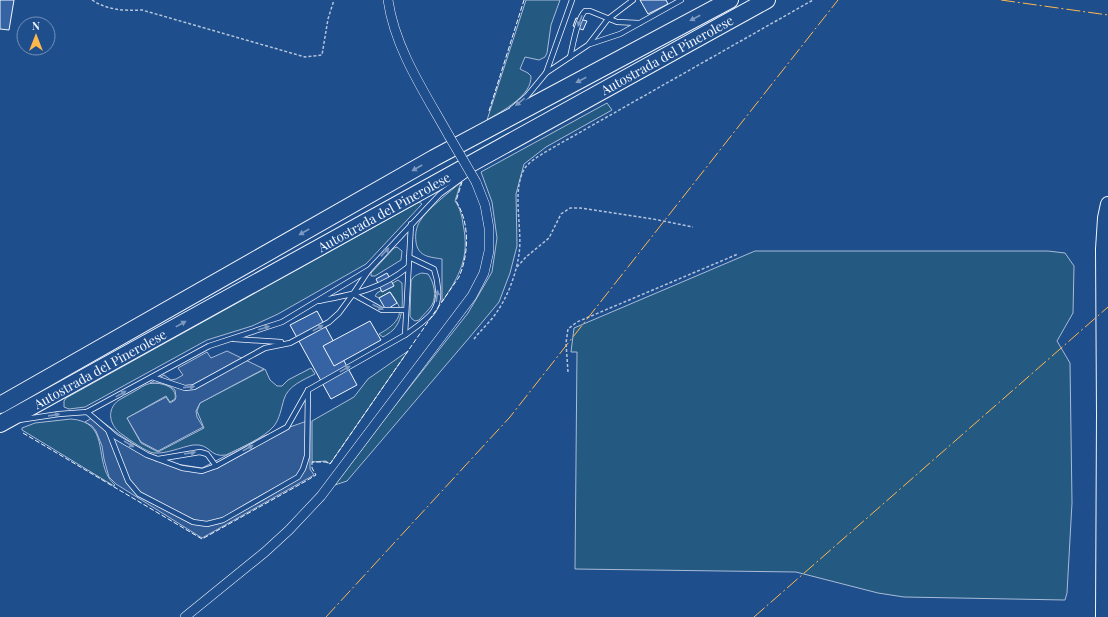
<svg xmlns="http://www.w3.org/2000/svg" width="1108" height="617" viewBox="0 0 1108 617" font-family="'Playfair Display',serif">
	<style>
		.green { fill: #245a82; stroke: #a8bbd7 }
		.parking { fill: #305b95; stroke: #a8bbd7 }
		.building { fill: #3563a3; stroke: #f2f6ff }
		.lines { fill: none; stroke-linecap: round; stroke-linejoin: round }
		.lane-casing { stroke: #f2f6ff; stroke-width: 6 }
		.street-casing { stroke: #f2f6ff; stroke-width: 10 }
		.primary-casing { stroke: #f2f6ff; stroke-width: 16 }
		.highway-casing { stroke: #f2f6ff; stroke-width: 18 }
		.path { stroke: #b3c4dc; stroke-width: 1.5; stroke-dasharray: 3 2; stroke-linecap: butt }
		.lane { stroke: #1f4e8c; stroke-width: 4.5 }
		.street { stroke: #1f4e8c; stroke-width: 9 }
		.primary { stroke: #1f4e8c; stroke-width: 14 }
		.highway { stroke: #1f4e8c; stroke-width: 16 }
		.street-bridge-casing { stroke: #f2f6ff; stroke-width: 10; stroke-linecap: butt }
		.street-bridge { stroke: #1f4e8c; stroke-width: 9 }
		.fence { stroke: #f2f6ff; stroke-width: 1; stroke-dasharray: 5 2; stroke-linecap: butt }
		.power { stroke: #ffb74d; stroke-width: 1; stroke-dasharray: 14 3 2 3; stroke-linecap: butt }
		.oneway { fill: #7e9ac0 }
		.labels { text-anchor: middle; stroke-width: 3; stroke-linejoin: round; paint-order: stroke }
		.street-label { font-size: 13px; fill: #f2f6ff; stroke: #1f4e8c }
	</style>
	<rect width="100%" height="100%" fill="#1f4e8c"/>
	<!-- green -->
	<g class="green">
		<path d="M526 0H560L551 25 547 53 545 57 539 60 525 57 520 69 528 73 531 76C532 96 502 111 487 120Z"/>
		<path d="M607 103 612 110 546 147 524 164 516 194 517 246 510 273 499 302 469 338 347 481 335 485 394 407 468 313 492 272 497 238 492 202 481 172Z"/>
		<path d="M461 182 455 201C460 208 462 216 463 224 470 257 460 275 442 302V259C430 257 418 257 416 242 415 235 416 227 420 221 426 210 451 191 461 182Z"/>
		<path d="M419 202 422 204 366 264 278 314 252 326 207 340 85 407 69 409 64 407V401L66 398Z"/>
		<path d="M397 247 402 251 401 260 375 276H371V273L394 248Z"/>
		<path d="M755 251H1048L1065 253 1074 266 1073 313 1057 341 1070 363 1072 503 1067 593 1065 600 904 597 878 593 796 572 575 569 577 352H571L574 328Z"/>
		<path d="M422 273 428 274C434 282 437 296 432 305 429 310 423 315 419 320L415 321 412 319 410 316 411 281C413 276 418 274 422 273Z"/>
		<path d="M398 280 402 283C402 298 405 318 393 330 390 333 386 335 383 337L379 334C388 329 403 320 399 306 397 302 393 296 390 292L379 298 375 296 377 293Z"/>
		<path d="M408 351 330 464 326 461 312 462V421L354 397 368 379Z"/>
		<path d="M311 368 315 374C303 380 288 386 284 399 281 409 280 418 274 426 264 438 240 448 226 455 209 458 211 443 193 445 181 447 167 454 154 453 146 452 130 440 123 435 110 427 105 410 119 400 124 397 130 394 135 391 139 389 144 385 148 384 158 381 178 386 175 399L170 402 166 396 127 418 141 443 158 452 204 428 197 411 200 403 265 369 270 380 277 386H282L288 380Z"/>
		<path d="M71 419C109 422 95 456 109 478 110 480 113 483 115 485L114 486 22 430V428L35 423Z"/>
	</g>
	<!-- parking -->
	<g class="parking">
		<path d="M227 351 264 369 200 403 196 411 197 417 203 427 158 451 141 442 127 418 166 397 170 403 175 400 176 397 175 390 171 387 163 383H150L164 375 171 380 176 379 183 375 178 368 207 352 211 358Z"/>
		<path d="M95 416 120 435 146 452 176 464 202 468 264 436 310 420V469L314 475 202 538 116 484 109 477 104 459 102 446 96 431 92 426 85 422Z"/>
	</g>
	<!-- building -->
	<g class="building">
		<path d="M0 0H14L9 30 0 29Z"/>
		<path d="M640 0H666L668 4 648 14Z"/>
		<path d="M576 18 587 21 583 30 573 26Z"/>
		<path d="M387 273 394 286 382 292 376 279Z"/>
		<path d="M390 292 397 303 386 310 379 298Z"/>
		<path d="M317 311 357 385 331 399 290 325Z"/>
		<path d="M370 321 381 340 334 366 323 346Z"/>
	</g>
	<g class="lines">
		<!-- lane casing -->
		<g class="lane-casing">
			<g id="lane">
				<path d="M590 44 620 34 681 0"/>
				<path d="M570 57C573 45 577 19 585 11H590L617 22 639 23"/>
				<path d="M546 73 572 0"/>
				<path d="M512 109 527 96 546 73 588 45 608 19 633 0"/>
				<path d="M353 294 382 310H406"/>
				<path d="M319 301C353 294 380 290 408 267"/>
				<path d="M405 335C412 330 430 318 434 310 441 299 438 281 434 269L409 257"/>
				<path d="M234 339 281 342"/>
				<path d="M152 377 185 388 194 387 265 348 290 343 329 322 339 313 353 294 369 270"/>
				<path d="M87 412 116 437 147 455 182 468 202 471 216 466 287 427 308 390 405 335 411 224"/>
				<path d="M19 420 59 414 87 412 209 346 282 322 370 269 440 194 469 173"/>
				<path d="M108 430 128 481 139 494 193 522 207 524 223 520 298 477 303 469 307 456 308 390"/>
				<path d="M158 459 200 452 207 454 216 466"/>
			</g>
		</g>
		<!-- street casing -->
		<g class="street-casing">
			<g id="street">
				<path d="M388 0C395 49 425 93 449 136"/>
				<path d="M185 617 265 552 289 530 321 496 472 296 484 273 489 251V228L485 205 476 182"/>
			</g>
		</g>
		<!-- primary casing -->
		<g class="primary-casing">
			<path id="primary" d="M1103 617 1104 414 1103 249 1105 218 1108 204"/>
		</g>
		<!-- highway casing -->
		<g class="highway-casing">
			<g id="highway">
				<path d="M0 405 434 158 730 0"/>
				<path d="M0 424 767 0"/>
			</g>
		</g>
		<!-- path -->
		<g class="path">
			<path d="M92 0C107 10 124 11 142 10L305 57 322 55 328 19 334 0"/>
			<path d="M517 267 526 257 549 238 561 214 570 208H580L653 219 693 227"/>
			<path d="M474 339C480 331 488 324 494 316 507 299 516 275 519 254 523 229 511 190 525 168 530 161 539 156 547 151L813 0"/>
			<path d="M568 372 566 343 568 329 577 322 738 254"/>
		</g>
		<!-- lane -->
		<use href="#lane" class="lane"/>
		<!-- street -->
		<use href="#street" class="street"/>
		<!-- primary -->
		<use href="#primary" class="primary"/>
		<!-- highway -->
		<use href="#highway" class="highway"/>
		<!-- street-bridge casing -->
		<g class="street-bridge-casing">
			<path id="street-bridge" d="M449 136 476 182"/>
		</g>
		<!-- street-bridge -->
		<use href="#street-bridge" class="street-bridge"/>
		<!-- fence -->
		<g class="fence">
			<path d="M489 111 524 0"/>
			<path d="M23 433 202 539 306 481 316 475 312 468V462H326L330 464 459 277C469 254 470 223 456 201L462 182"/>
		</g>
		<!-- power -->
		<g class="power">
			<path d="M1001 0 1108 15"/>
			<path d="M326 617 510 417 838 0"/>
			<path d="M754 617 1108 307"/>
		</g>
	</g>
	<!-- one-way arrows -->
	<defs><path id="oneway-solid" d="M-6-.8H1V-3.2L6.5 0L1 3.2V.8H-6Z"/></defs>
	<g class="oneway">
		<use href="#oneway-solid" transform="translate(695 18) rotate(152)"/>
		<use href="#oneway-solid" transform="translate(580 21) rotate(111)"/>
		<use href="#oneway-solid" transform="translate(581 80) rotate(152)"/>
		<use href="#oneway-solid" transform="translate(520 102) rotate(141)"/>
		<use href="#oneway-solid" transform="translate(417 168) rotate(150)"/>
		<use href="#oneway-solid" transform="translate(304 232) rotate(150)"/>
		<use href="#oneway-solid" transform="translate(385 252) rotate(-47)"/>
		<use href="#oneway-solid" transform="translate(437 296) rotate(-83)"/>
		<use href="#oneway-solid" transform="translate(378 307) rotate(24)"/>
		<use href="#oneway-solid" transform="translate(181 324) rotate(-29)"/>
		<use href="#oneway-solid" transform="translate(264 328) rotate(-18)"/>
		<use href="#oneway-solid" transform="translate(318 328) rotate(-29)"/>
		<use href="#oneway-solid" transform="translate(345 369) rotate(-29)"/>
		<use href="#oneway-solid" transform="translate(189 387) rotate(-6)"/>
		<use href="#oneway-solid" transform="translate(121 394) rotate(-29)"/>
		<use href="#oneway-solid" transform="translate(54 415) rotate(-8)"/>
		<use href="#oneway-solid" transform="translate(129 444) rotate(31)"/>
		<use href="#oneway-solid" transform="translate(248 448) rotate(-29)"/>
		<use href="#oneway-solid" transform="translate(190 453) rotate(-8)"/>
	</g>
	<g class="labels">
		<!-- street labels -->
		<g class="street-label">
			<text transform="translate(667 55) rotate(-29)" y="5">Autostrada del Pinerolese</text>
			<text transform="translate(384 212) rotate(-29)" y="5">Autostrada del Pinerolese</text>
			<text transform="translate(100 369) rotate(-29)" y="5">Autostrada del Pinerolese</text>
		</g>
	</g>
	<!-- north arrow -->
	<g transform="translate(36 36)"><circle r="19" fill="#1f4e8c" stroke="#7391ba"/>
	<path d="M0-3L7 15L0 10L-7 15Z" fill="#ffb74d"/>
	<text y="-6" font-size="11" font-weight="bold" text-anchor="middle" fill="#f2f6ff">N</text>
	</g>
</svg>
